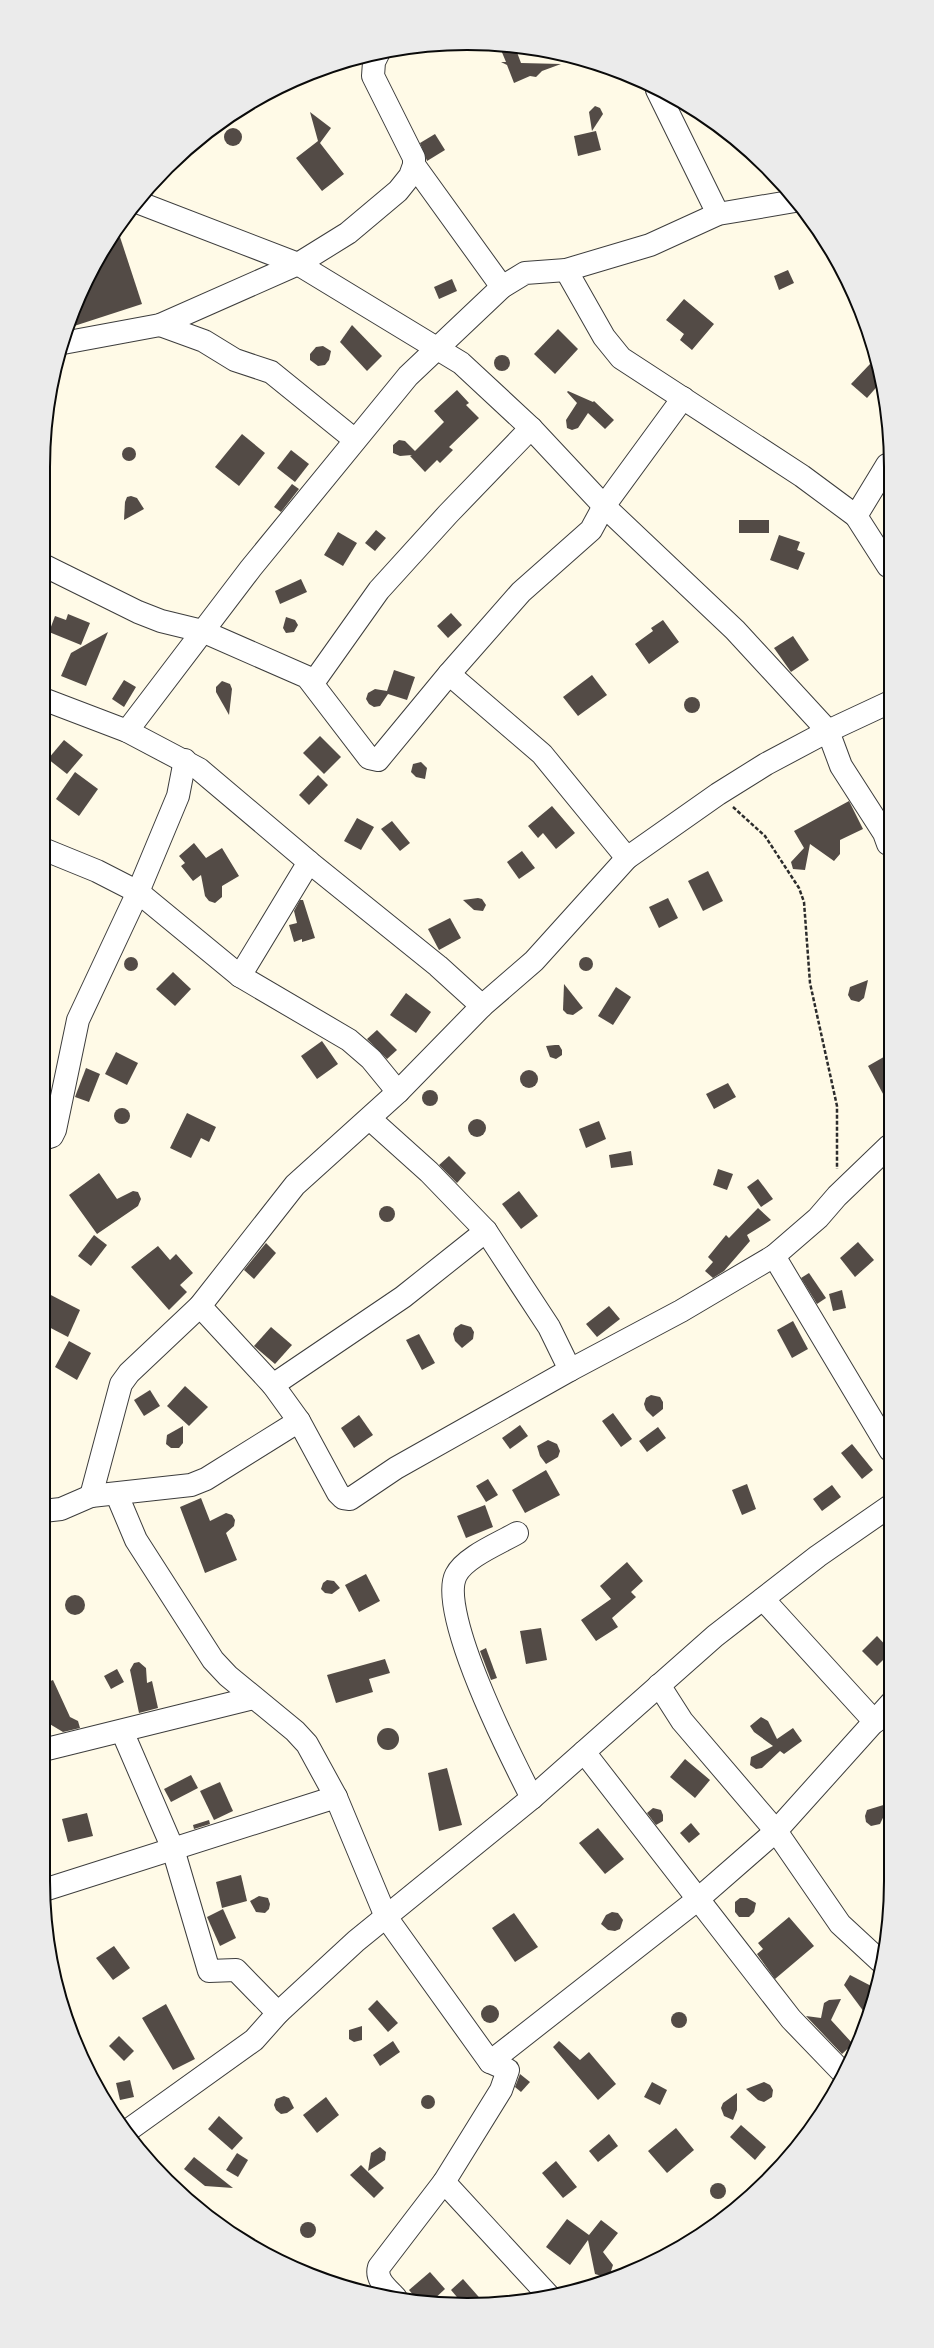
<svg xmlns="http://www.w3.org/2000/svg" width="934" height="2348" viewBox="0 0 934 2348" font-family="Merriweather,serif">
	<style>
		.building { fill: #534b46 }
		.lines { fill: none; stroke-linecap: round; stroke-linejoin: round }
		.minor-casing { stroke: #3d3d3d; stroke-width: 24 }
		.path { stroke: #2c2c2c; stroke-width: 2.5; stroke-dasharray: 4 2; stroke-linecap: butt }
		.minor { stroke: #fff; stroke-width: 22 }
		.rim { fill: none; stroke: #0a0a0a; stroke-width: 2 }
	</style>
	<rect width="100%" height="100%" fill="#fffae7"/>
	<!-- building -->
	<g class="building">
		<path d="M510 46 515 47 521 63 561 64 542 71 536 77 530 76 514 83 507 65 501 62H506L501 50Z"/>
		<path d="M595 106 600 108 603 114 592 131 589 112Z"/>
		<path d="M310 112 331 128 320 143 344 174 322 191 296 158 318 141Z"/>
		<circle cx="233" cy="137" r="9"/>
		<path d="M596 131 601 150 578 156 574 136Z"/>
		<path d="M435 134 445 150 427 161 420 143Z"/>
		<path d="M120 237 142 304 68 328 87 279 111 240Z"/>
		<path d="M788 270 794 283 779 290 774 276Z"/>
		<path d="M452 279 457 291 439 299 434 287Z"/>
		<path d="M684 299 714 324 692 350 680 340 684 334 666 320Z"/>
		<path d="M352 325 382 356 367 371 340 342Z"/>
		<path d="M558 329 578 349 555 374 534 354Z"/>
		<path d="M323 346 331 351 329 360 325 365 318 366 310 360V354L316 347Z"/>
		<circle cx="502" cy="363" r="8"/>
		<path d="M870 364 878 372 881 382 867 398 851 384Z"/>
		<path d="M457 390 469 403 466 405 479 418 449 447 453 450 440 463 437 460 425 472 410 456 412 455 400 456 393 453V445L399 440 405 441 415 451 444 422 434 411Z"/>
		<path d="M568 391 593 402 594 401 614 420 605 429 588 413 578 428 572 430 567 428 566 420 577 403 567 392Z"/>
		<path d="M242 434 265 453 239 486 215 467Z"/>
		<circle cx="129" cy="454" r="7"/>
		<path d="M291 450 309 464 295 482 277 468Z"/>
		<path d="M292 484 299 489 281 512 274 507Z"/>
		<path d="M131 496 137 498 144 509 124 520 125 502 127 497Z"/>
		<rect x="739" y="520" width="30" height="13"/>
		<path d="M376 530 386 538 375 551 365 543Z"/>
		<path d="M338 532 357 543 343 566 324 555Z"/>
		<path d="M779 535 800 542 797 550 805 553 798 570 770 560Z"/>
		<path d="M301 579 307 592 280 604 275 591Z"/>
		<path d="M451 613 462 625 448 638 437 626Z"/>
		<path d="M68 614 90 623 81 645 49 632 55 616 66 620Z"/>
		<path d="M286 617 295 620 298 625 294 632 286 633 283 628Z"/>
		<path d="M663 620 679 642 649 664 635 644 653 631 651 628Z"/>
		<path d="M108 632 86 686 61 676 71 653Z"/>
		<path d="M793 636 809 660 791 672 774 648Z"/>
		<path d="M394 670 415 677 407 700 388 694 380 706 374 707 369 704 366 699 368 693 375 689 387 691Z"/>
		<path d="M592 675 607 695 578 716 563 697Z"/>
		<path d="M124 680 136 687 124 707 112 699Z"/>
		<path d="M222 681 230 684 232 689 229 715 216 692V687Z"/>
		<circle cx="692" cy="705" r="8"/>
		<path d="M320 736 341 757 324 774 303 753Z"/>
		<path d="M64 740 83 755 67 774 48 759Z"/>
		<path d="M421 762 427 768 425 779 416 777 411 772 413 764Z"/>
		<path d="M75 772 98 789 79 816 56 799Z"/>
		<path d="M318 775 328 785 309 805 299 795Z"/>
		<path d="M849 801 863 829 840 840V854L834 861 810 844 805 870 793 869 791 862 804 848 794 831Z"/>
		<path d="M552 806 575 833 556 849 543 833 538 838 528 826Z"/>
		<path d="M357 818 374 827 361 850 344 841Z"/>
		<path d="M392 821 410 843 400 851 381 829Z"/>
		<path d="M194 843 206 858 222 848 239 876 222 886V897L215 903 209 901 205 896 201 875 193 881 181 866 185 863 179 856Z"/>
		<path d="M522 851 535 868 519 879 507 862Z"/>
		<path d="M708 871 723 901 703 911 688 881Z"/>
		<path d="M478 898 482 899 486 905 483 911 474 910 463 900Z"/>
		<path d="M668 898 678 918 659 928 649 907Z"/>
		<path d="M300 900H303L315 938 302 942V939L294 942 289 925 297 923 294 911Z"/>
		<path d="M450 918 461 938 439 950 428 929Z"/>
		<circle cx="586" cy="964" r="7"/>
		<circle cx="131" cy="964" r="7"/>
		<path d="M173 972 191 989 175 1006 156 989Z"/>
		<path d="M868 980 864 998 859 1002 851 1000 848 995 850 987Z"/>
		<path d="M564 984 583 1008 573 1015 567 1014 563 1010Z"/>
		<path d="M616 987 631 997 613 1025 598 1016Z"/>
		<path d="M406 993 431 1012 416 1033 390 1015Z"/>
		<path d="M377 1030 397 1050 387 1059 367 1039Z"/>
		<path d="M322 1041 338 1064 317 1079 301 1056Z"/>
		<path d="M555 1045H559L562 1050V1055L556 1059 550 1057 546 1046Z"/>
		<path d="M116 1052 138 1063 127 1085 105 1074Z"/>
		<path d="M889 1054V1105L868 1066Z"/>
		<path d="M86 1068 100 1074 89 1102 75 1097Z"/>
		<circle cx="529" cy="1079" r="9"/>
		<path d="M728 1083 736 1097 714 1109 706 1094Z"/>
		<circle cx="430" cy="1098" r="8"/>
		<circle cx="122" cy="1116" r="8"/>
		<path d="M187 1113 216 1127 209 1142 201 1138 191 1158 170 1148Z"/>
		<circle cx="477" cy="1128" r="9"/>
		<path d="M599 1121 606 1139 586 1148 579 1129Z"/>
		<path d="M631 1151 633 1165 611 1168 609 1155Z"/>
		<path d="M449 1156 466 1173 457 1183 439 1165Z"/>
		<path d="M718 1169 733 1174 727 1190 713 1185Z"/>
		<path d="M99 1173 117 1199 133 1191 138 1192 141 1199 138 1206 97 1234 69 1195Z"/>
		<path d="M758 1179 773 1199 761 1207 747 1187Z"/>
		<path d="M519 1191 538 1216 521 1229 502 1204Z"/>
		<circle cx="387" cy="1214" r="8"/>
		<path d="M758 1208 771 1220 747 1235 750 1241 724 1271 713 1278 705 1271 713 1262 708 1257 726 1235 729 1238Z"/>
		<path d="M94 1235 107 1245 91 1266 78 1256Z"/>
		<path d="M858 1242 874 1260 855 1277 840 1258Z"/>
		<path d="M266 1243 276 1253 254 1279 244 1270Z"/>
		<path d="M158 1246 170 1260 176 1254 193 1273 180 1285 187 1292 169 1310 131 1267Z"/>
		<path d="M809 1273 826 1298 817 1304 801 1278Z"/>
		<path d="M842 1290 846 1308 833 1311 829 1294Z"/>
		<path d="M43 1291 80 1310 68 1337 43 1324Z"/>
		<path d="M609 1306 620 1319 597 1337 586 1324Z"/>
		<path d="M793 1321 808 1349 792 1358 777 1330Z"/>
		<path d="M461 1324 471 1327 474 1332 473 1339 462 1348 455 1341 453 1334 455 1328Z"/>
		<path d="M271 1327 292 1345 275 1364 254 1346Z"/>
		<path d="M419 1334 435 1363 422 1370 406 1340Z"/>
		<path d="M69 1341 91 1353 77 1380 55 1367Z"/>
		<path d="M185 1386 208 1407 189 1426 167 1406Z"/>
		<path d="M150 1390 160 1406 144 1416 134 1400Z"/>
		<path d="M651 1395 660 1397 663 1402V1409L653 1417 646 1410 644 1404 646 1398Z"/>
		<path d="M613 1413 632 1439 621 1447 602 1421Z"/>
		<path d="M359 1415 373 1435 354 1448 341 1428Z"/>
		<path d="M520 1425 528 1436 510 1449 502 1438Z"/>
		<path d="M183 1426V1443L179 1448H171L166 1444 167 1435Z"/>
		<path d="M658 1427 666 1438 647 1452 639 1441Z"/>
		<path d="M548 1440 557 1444 560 1451 558 1457 546 1464 540 1456 537 1446Z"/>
		<path d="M852 1444 873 1470 862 1479 841 1453Z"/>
		<path d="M546 1470 560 1495 525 1513 512 1490Z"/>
		<path d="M488 1479 498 1495 486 1502 476 1486Z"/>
		<path d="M747 1484 756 1509 742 1515 732 1490Z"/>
		<path d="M832 1485 841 1497 822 1511 813 1499Z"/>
		<path d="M201 1498 210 1521 226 1513 232 1515 235 1520 234 1526 226 1533 237 1560 205 1573 180 1507Z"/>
		<path d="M485 1505 493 1527 466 1538 457 1516Z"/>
		<path d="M627 1562 643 1581 631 1592 636 1597 612 1618 618 1627 596 1641 581 1620 611 1599 600 1586Z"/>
		<path d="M366 1574 380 1601 359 1612 345 1585Z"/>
		<path d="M327 1580 334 1581 340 1588 332 1594 325 1593 321 1589 323 1583Z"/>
		<circle cx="75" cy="1605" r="10"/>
		<path d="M541 1628 547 1660 526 1664 520 1631Z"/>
		<path d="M877 1636 890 1650V1653L877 1666 862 1651Z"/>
		<path d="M486 1648 497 1678 491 1680 480 1651Z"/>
		<path d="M385 1659 390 1673 369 1679 373 1692 336 1703 327 1675Z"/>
		<path d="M139 1662 146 1668 147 1683 152 1681 158 1708 139 1713 130 1670 134 1663Z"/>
		<path d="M117 1669 124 1682 111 1689 104 1676Z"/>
		<path d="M53 1680 70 1717 78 1721 80 1728 63 1732 43 1720V1684Z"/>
		<path d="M761 1717 768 1721 777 1739 793 1728 802 1741 784 1754 780 1751 762 1768 756 1769 750 1765 751 1757 773 1746 754 1732 750 1726Z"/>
		<circle cx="388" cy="1739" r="11"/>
		<path d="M685 1759 710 1780 695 1798 670 1777Z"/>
		<path d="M447 1768 462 1825 439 1831 428 1773Z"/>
		<path d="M191 1775 198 1788 171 1802 164 1789Z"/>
		<path d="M220 1782 233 1811 214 1820 200 1791Z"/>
		<path d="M890 1803 880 1824 871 1826 866 1822 865 1816 867 1810Z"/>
		<path d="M653 1808 661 1810 663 1815V1821L656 1825 647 1813Z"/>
		<path d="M87 1813 93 1836 68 1842 62 1819Z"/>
		<path d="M209 1820 210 1824 194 1829 193 1825Z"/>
		<path d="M691 1823 700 1834 689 1843 680 1833Z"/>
		<path d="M598 1828 624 1859 605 1874 579 1843Z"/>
		<path d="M241 1875 247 1901 222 1908 216 1882Z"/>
		<path d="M259 1896 268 1898 270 1904 269 1909 265 1913 256 1912 250 1901Z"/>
		<path d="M740 1898H747L756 1903 754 1912 749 1917H739L735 1912V1902Z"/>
		<path d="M223 1909 236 1938 220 1946 207 1917Z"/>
		<path d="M612 1912 618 1913 623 1920 620 1929 615 1931 608 1930 601 1924 606 1915Z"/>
		<path d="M514 1913 538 1947 515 1962 492 1928Z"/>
		<path d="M789 1917 814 1946 775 1979 757 1954 763 1949 758 1943Z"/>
		<path d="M114 1946 130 1968 113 1980 96 1958Z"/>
		<path d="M850 1975 877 1989 867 2016 844 1985Z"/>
		<path d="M841 1999 831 2020 853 2044 842 2054 806 2016 821 2018 824 2003 829 2000Z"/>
		<path d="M377 2000 398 2023 388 2032 368 2009Z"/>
		<path d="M166 2004 195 2059 173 2070 142 2018Z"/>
		<circle cx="490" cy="2014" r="9"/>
		<circle cx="679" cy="2020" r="8"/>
		<path d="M362 2026V2040L354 2042 349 2039V2030Z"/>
		<path d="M119 2036 134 2051 124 2061 109 2046Z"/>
		<path d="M393 2041 400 2052 380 2066 373 2055Z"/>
		<path d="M559 2041 580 2060 589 2052 616 2084 598 2100 553 2047Z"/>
		<path d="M520 2074 530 2082 521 2092 515 2087Z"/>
		<path d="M130 2080 134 2097 120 2100 116 2083Z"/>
		<path d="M652 2082 667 2090 660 2105 644 2097Z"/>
		<path d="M764 2082 770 2085 773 2090 772 2097 764 2102 758 2100 746 2089Z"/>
		<path d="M737 2093V2110L733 2120 724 2116 721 2108 723 2103Z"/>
		<circle cx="428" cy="2102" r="7"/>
		<path d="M284 2096 289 2098 294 2108 287 2113 281 2114 276 2110 274 2105 276 2099Z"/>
		<path d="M326 2097 339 2115 317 2133 303 2115Z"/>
		<path d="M219 2116 243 2138 232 2150 208 2129Z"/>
		<path d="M741 2125 766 2147 755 2160 730 2137Z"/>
		<path d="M676 2128 694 2150 667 2173 648 2151Z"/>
		<path d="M609 2134 618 2146 598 2162 589 2151Z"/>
		<path d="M380 2147 386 2152 385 2160 368 2171 371 2153Z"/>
		<path d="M237 2153 248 2160 238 2177 226 2170Z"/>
		<path d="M194 2157 233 2188 205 2186 184 2169Z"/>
		<path d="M556 2161 577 2187 563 2198 542 2173Z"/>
		<path d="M361 2165 384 2188 374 2198 350 2175Z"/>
		<circle cx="718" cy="2191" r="8"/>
		<path d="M567 2219 589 2235 601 2220 618 2233 603 2252 613 2265 610 2274 605 2277 595 2274 588 2240 570 2265 546 2247Z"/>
		<circle cx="308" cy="2230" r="8"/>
		<path d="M430 2272 445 2289 431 2302H419L409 2290Z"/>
		<path d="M463 2279 485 2304 462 2303 451 2290Z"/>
	</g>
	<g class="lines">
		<!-- minor casing -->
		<g class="minor-casing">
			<g id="minor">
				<path d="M657 90 718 214"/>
				<path d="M414 165 502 287"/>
				<path d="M137 202 298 264 461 363 531 428 604 506 735 630 828 731 841 766 884 833 888 844"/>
				<path d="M566 270 604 337 621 358 802 476 856 516"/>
				<path d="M160 325 204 341 235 360 271 372 355 440"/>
				<path d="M63 343 160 325 298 264 348 233 398 191 410 176 414 165V158L373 76 374 62 378 54"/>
				<path d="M887 465 856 516 888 566"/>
				<path d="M43 565 138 612 161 621 202 631 307 677 369 758 378 760 449 674 521 592 591 530 604 506 683 398"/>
				<path d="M449 674 542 754 627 858"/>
				<path d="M313 683 379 590 448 514 531 428"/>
				<path d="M43 699 127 731 199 769 309 862 438 966 482 1006"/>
				<path d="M127 731 251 568 408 376 502 287 525 273 566 270 650 245 718 214 795 201"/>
				<path d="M43 849 97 871 138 892 240 976 349 1040 371 1059 398 1092"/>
				<path d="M240 976 309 862"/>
				<path d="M370 1119 429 1172 486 1231 549 1327 570 1370 681 1311 774 1256 818 1218 837 1196 889 1146"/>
				<path d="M43 1139 52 1136 55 1130 78 1020 138 892 178 796 185 760"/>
				<path d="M774 1256 890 1450"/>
				<path d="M273 1385 403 1297 486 1231"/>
				<path d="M299 1421 338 1493 343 1498 350 1499 396 1468 570 1370"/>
				<path d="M117 1495 136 1540 213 1660 228 1676 295 1731 307 1744 336 1797 386 1917 490 2062"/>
				<path d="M91 1496 121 1384 129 1373 200 1306 295 1185 398 1092 482 1006 534 961 627 858 718 794 766 764 828 731 888 703"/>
				<path d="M43 1511 61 1509 91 1496 191 1485 206 1479 299 1421 273 1385 200 1306"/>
				<path d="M517 1533C500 1543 465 1557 456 1575 437 1612 512 1759 532 1798"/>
				<path d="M763 1599 875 1722"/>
				<path d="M659 1685 682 1721 776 1831 840 1924 880 1961"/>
				<path d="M122 1731 173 1849 209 1971 236 1970 278 2013"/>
				<path d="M43 1750 253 1698"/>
				<path d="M584 1752 791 2019 844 2074"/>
				<path d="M44 1890 336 1797"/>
				<path d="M127 2131 254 2040 278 2013 356 1941 532 1798 715 1636 818 1556 890 1506"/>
				<path d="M444 2182 550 2297"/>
				<path d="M396 2298C388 2289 375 2280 379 2267L444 2182 501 2090 508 2070 490 2062 697 1900 776 1831 891 1703"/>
			</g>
		</g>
		<!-- path -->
		<path class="path" d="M733 807 765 836 799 888 804 902 810 983 837 1106V1169"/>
		<!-- minor -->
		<use href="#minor" class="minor"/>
	</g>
	<!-- crop -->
	<path d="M0 0H934V2348H0ZM467 50H467A417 417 0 0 1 884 467V1881A417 417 0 0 1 467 2298H467A417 417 0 0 1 50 1881V467A417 417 0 0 1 467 50Z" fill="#ebebeb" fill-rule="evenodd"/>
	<path class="rim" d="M467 50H467A417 417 0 0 1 884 467V1881A417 417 0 0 1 467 2298H467A417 417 0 0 1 50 1881V467A417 417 0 0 1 467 50Z"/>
</svg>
